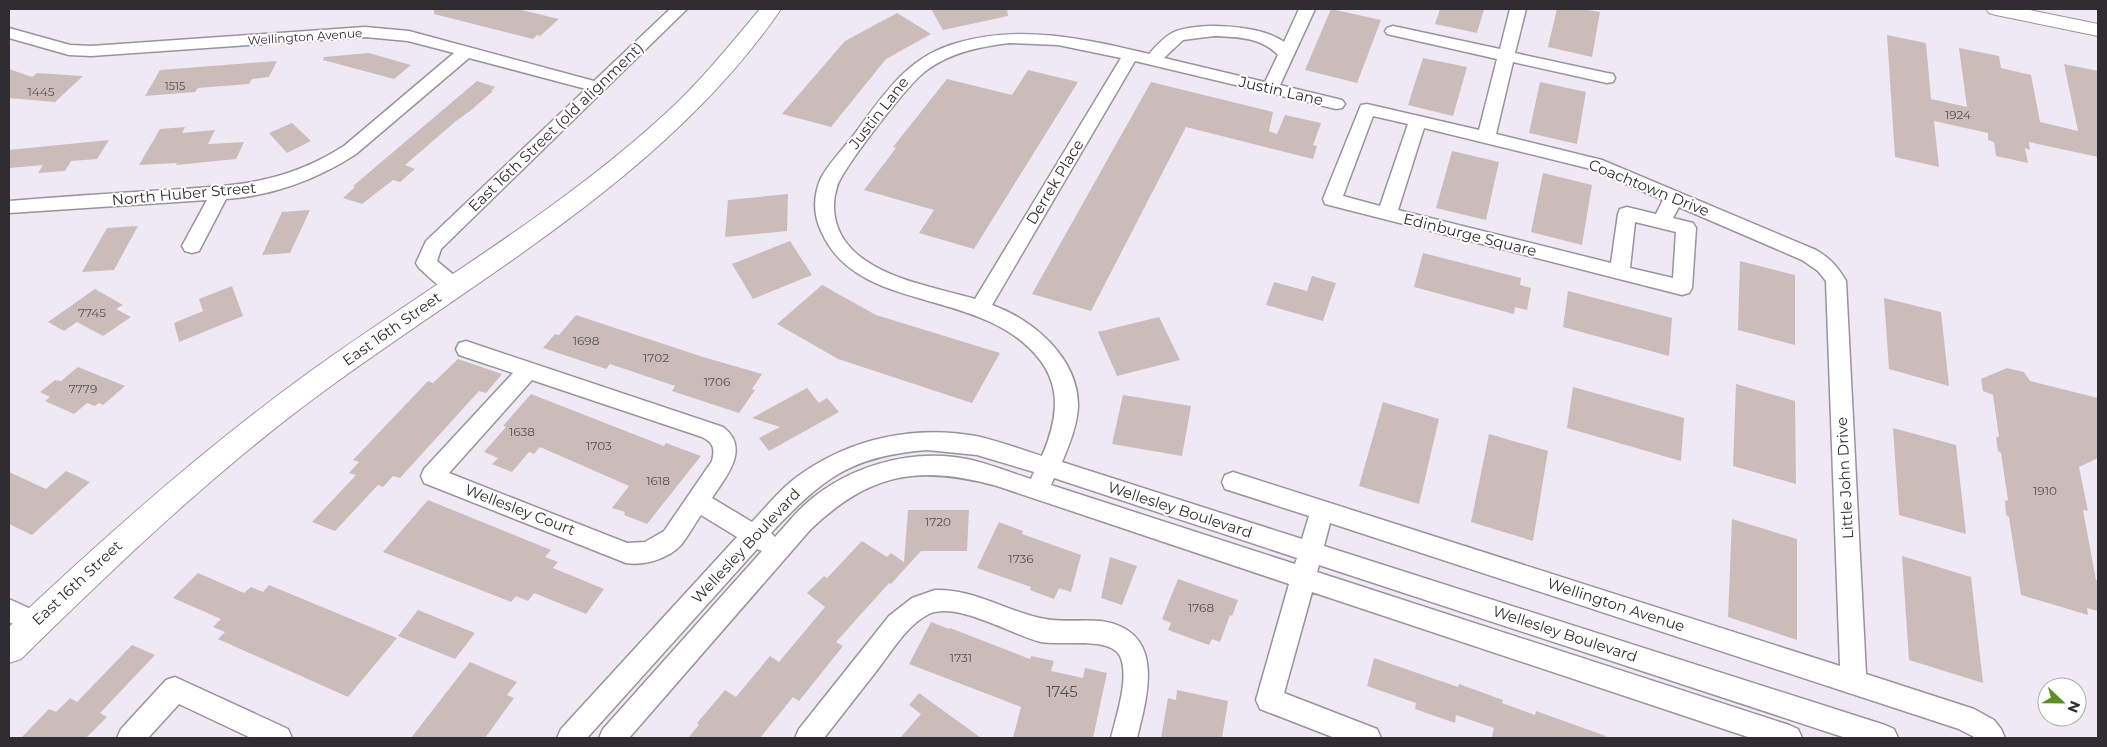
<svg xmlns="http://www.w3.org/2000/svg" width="2107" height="747" viewBox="0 0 2107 747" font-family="Montserrat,sans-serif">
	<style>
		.building { fill: #cbbcba }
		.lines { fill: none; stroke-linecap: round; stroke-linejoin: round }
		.minor-casing { stroke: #98939d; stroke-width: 3 }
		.tertiary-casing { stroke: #98939d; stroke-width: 2 }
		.motorway-casing { stroke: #98939d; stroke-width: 2 }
		.minor { fill: #fff; fill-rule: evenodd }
		.tertiary { fill: #fff; fill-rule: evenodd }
		.motorway { fill: #fff; fill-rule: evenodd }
		.labels { text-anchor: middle; stroke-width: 4; stroke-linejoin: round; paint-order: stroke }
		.far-number-label { font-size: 11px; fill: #575154 }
		.far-street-label { font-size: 12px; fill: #302d32; stroke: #fff }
		.number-label { font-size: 12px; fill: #575154 }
		.street-label { font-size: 15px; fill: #302d32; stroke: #fff }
		.near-number-label { font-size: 15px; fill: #575154 }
	</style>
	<rect width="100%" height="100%" fill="#efe9f5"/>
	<!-- building -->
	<g class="building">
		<path d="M434 9H517L559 19 540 36 537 35 533 39 434 14Z"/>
		<path d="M931 9H1007L1008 16 943 30Z"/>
		<path d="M1331 9 1381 20 1357 83 1305 70Z"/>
		<path d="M1440 9H1484L1477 33 1435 24Z"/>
		<path d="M1557 9H1582L1600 12 1592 57 1548 47Z"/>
		<path d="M897 13 931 34 886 59 831 127 782 114 845 41Z"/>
		<path d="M1887 35 1926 43 1931 99 1967 107 1959 48 1999 56 2001 68 2031 75 2040 122 2078 131 2064 64 2098 71V157L2029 142 2030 150 2025 148 2028 163 1996 156 1994 142 1988 140V133L1934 121 1939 167 1895 157Z"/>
		<path d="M369 53 411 65 394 79 323 60 324 57Z"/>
		<path d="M1423 58 1467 67 1453 116 1408 105Z"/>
		<path d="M277 61 269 77 252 79 249 84 198 88 195 92 145 96 160 70Z"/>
		<path d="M9 69 32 77 37 73 83 76 55 102 9 98Z"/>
		<path d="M1028 70 1078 82 974 249 919 233 934 210 864 190 896 148 893 147 947 79 1012 95Z"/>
		<path d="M477 81 495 87 491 91H493L470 111 456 121 405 165 415 169 400 182 393 180 362 204 343 198 355 187 353 186Z"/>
		<path d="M1151 82 1273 112 1269 131 1277 134 1285 115 1321 123 1313 145 1317 146 1313 159 1186 127 1091 311 1032 294Z"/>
		<path d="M1540 82 1586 92 1577 144 1529 133Z"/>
		<path d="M292 123 311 141 287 153 269 133Z"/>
		<path d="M185 127 182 133 215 130 208 144 244 142 236 159 176 165 177 163 139 165 160 129Z"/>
		<path d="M109 140 97 159 71 161 65 171 38 173 43 165 9 168V150Z"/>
		<path d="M1452 151 1499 162 1486 220 1436 208Z"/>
		<path d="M1543 173 1592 185 1582 245 1531 232Z"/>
		<path d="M788 194 787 231 725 237 728 200Z"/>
		<path d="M310 210 290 253 262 255 282 212Z"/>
		<path d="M138 226 114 270 82 272 107 228Z"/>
		<path d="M790 241 812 275 753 299 732 264Z"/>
		<path d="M1423 253 1521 278 1520 285 1531 288 1527 310 1515 307 1514 314 1414 287Z"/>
		<path d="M1740 261 1795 275V345L1738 330Z"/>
		<path d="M1312 276 1336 283 1323 321 1266 305 1274 282 1307 291Z"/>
		<path d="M822 285 876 315 1000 353 972 403 838 359 777 324Z"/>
		<path d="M232 286 243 316 179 342 174 323 203 311 199 299Z"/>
		<path d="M95 289 123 305 116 309 131 317 103 336 77 322 64 331 48 322Z"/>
		<path d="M1568 291 1672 318 1669 356 1563 327Z"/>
		<path d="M1884 298 1941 312 1949 386 1889 369Z"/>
		<path d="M576 315 703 357 762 374 752 389 755 390 739 413 672 391 675 386 610 364 606 369 543 348 555 334 559 335Z"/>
		<path d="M1159 317 1180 360 1117 376 1098 332Z"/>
		<path d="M458 359 502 374 486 393 479 391 400 478 393 476 383 487 378 485 335 531 312 522 356 475 349 473 359 462 353 460 428 381 433 383Z"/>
		<path d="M78 367 125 386 103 405 99 403 95 406 87 403 74 414 45 401 50 397 40 392 55 380 61 381Z"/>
		<path d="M2007 368 2024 372 2030 381 2098 398V458L2079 467 2088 511 2083 510 2096 580 2098 581V611L2087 608 2088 615 2021 595 2009 517 2006 515 2005 501 2008 500 2001 453 1998 451 1996 437H1999L1993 395 1983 391 1981 379Z"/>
		<path d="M1736 384 1795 401 1796 484 1733 466Z"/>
		<path d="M1573 387 1684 418 1681 461 1567 428Z"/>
		<path d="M807 388 819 403 827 398 839 412 769 451 759 438 780 427 752 418Z"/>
		<path d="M531 394 664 446 666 443 701 456 647 524 624 515 625 512 612 508 629 486 540 447 534 454 529 452 512 472 492 464 498 458 484 452 506 427 503 426Z"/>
		<path d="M1123 395 1191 406 1182 456 1112 444Z"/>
		<path d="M1383 402 1439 419 1419 504 1359 486Z"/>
		<path d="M1893 428 1956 445 1966 534 1899 515Z"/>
		<path d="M1489 434 1548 451 1533 541 1471 522Z"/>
		<path d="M66 471 90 482 32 535 9 524V472L46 489Z"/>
		<path d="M428 500 551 550 545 557 558 562 553 568 604 589 586 614 534 593 528 601 516 596 511 602 383 552Z"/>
		<path d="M908 510H969L967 551H921L891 584 889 583 836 642 843 646 799 701 793 697 760 738H688L699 725 697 723 725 690 736 697 770 656 779 662 825 607 807 593 824 576 827 578 862 541 887 557 891 553 904 562Z"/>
		<path d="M1732 519 1797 539V640L1728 617Z"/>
		<path d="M999 522 1023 531 1022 534 1081 555 1071 592 1059 588 1054 599 1030 590 1031 587 977 568Z"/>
		<path d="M1902 556 1971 577 1983 683 1909 660Z"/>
		<path d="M1110 557 1137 566 1122 605 1101 598Z"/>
		<path d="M198 573 244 593 251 587 263 592 269 585 397 638 348 697 218 639 225 632 213 627 221 619 173 598Z"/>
		<path d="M1178 579 1238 600 1232 616 1230 615 1220 642 1212 639 1209 645 1168 630 1171 623 1162 619Z"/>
		<path d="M418 610 475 633 455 659 398 636Z"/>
		<path d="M931 622 949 629 950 628 1030 659 1031 656 1054 661 1051 671 1083 678 1085 668 1107 673 1093 738H1013L1021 707 909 664Z"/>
		<path d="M132 645 155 655 100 713 107 717 86 738H21L49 709 56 712 70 698 77 702Z"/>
		<path d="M1374 658 1458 687 1459 684 1503 700 1502 703 1535 715 1536 711 1606 736 1605 738H1492L1494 728 1456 715 1455 723 1415 709 1416 703 1367 686Z"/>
		<path d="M470 662 517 682 507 695 514 698 485 738H411Z"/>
		<path d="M1177 690 1228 701 1222 738H1161L1168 698 1176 700Z"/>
		<path d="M919 693 981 738H900L921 714 909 705Z"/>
	</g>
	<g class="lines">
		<!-- minor casing -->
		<g class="minor-casing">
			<g id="minor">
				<path d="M670 9H687L441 249 437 261 461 281 464 286 461 291C445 296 431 278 419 268L416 263 426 241 586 89 469 58 356 154C318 179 272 196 226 199L199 251 192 253 185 251 182 246 207 200 9 213V201C56 197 103 194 150 191 224 186 278 188 344 146L454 53 408 41 365 37 91 56 69 55 9 38V28L70 45 91 46 365 27 409 31 594 81Z"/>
				<path d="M1299 9H1315L1280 85 1342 100 1345 104 1342 108 1336 109 1135 61 992 305C1034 320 1079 359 1078 407 1077 426 1069 445 1062 462L1302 539 1309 516 1225 489 1222 482 1225 475 1233 472 1840 666 1826 281 1818 271 1802 260 1679 207 1673 218 1693 223 1696 228 1692 288 1689 293 1682 295 1325 204 1323 199 1361 105 1367 104 1479 130 1497 59 1387 34 1385 31 1387 28 1393 26 1500 49 1510 9H1526L1515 53 1607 73 1613 74 1615 78 1613 82 1607 83 1513 62 1496 134 1602 160 1816 250C1830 258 1838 267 1846 281L1866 674 1974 709 1994 720 2001 729 2005 738H1976L1959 729 1330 523 1324 546 1885 725 1894 729 1898 738H1846L1319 565 1317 572 1789 725 1798 729 1802 738H1751L1312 592 1284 693 1377 729 1381 738H1335L1260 709 1256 700 1289 584 997 486C919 464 869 473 810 530L629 738H599L603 729 762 551 757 549 587 738H557L561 729 737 537 701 515C694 525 688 536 681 545 668 559 644 566 626 563L424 483 421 476 424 469 513 373 459 355 456 349 459 343 466 341 723 427C751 448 726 477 712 498L752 522C768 505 782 487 801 474 852 438 915 425 976 436 998 441 1020 449 1042 456 1056 423 1063 390 1040 360 983 286 859 315 822 233 813 215 813 196 821 178 829 163 843 149 853 136 883 96 906 57 957 43 1022 24 1085 39 1149 54 1156 46 1163 38 1172 33 1196 21 1262 25 1284 42ZM1214 36C1237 37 1261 37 1278 55L1265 82 1164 58 1183 40ZM1009 43 1058 45 1121 58 975 299C935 287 871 278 845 241 834 226 831 205 837 187 842 169 910 81 927 70 952 52 979 47 1009 43ZM1373 116 1408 124 1380 206 1343 196ZM1424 128 1591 169 1663 200 1656 214 1627 207 1620 209 1618 214 1611 263 1398 210ZM1635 222 1676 232 1673 278 1630 268ZM532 380 702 437C714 443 715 449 712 461L664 531 645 542 627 543 449 473ZM927 450 977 455 1034 472 1031 479C1006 471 980 460 954 457 903 451 848 468 809 501 796 512 786 525 775 537L771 533C822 479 850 456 927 450ZM1054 478 1297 558 1295 564 1051 485Z"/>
				<path d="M935 590C974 589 1004 610 1040 618 1060 623 1081 619 1101 621 1166 631 1148 693 1137 738H1111C1116 717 1130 677 1120 656 1110 636 1061 646 1041 642 1012 635 957 601 929 614 907 625 892 651 878 669 860 692 842 715 824 738H795L799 729 889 616 912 598Z"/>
				<path d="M9 599 44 615 47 623 44 631 35 634 9 622Z"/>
				<path d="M175 677 288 729 292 738H251L179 704 148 738H117L121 729 166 680Z"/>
			</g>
		</g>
		<!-- tertiary casing -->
		<g class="tertiary-casing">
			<path id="tertiary" d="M760 9H781C669 172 488 272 331 386 219 467 119 563 21 659L9 663V627C104 537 202 450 308 373 427 287 556 214 665 114 700 82 730 45 760 9Z"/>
		</g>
		<!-- motorway casing -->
		<g class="motorway-casing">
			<path id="motorway" d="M1986 9H2025L2098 24V36L1996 15 1989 13Z"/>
		</g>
		<!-- minor -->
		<use href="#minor" class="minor"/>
		<!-- tertiary -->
		<use href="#tertiary" class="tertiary"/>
		<!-- motorway -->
		<use href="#motorway" class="motorway"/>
	</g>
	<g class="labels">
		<!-- far-number labels -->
		<g class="far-number-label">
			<text x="175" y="90">1515</text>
		</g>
		<!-- far-street labels -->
		<g class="far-street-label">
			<text transform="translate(305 37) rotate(-4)" y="4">Wellington Avenue</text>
		</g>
		<!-- number labels -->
		<g class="number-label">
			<text x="41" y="96">1445</text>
			<text x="1958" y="119">1924</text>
			<text x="92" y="317">7745</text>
			<text x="586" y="345">1698</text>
			<text x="656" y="362">1702</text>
			<text x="717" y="386">1706</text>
			<text x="83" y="393">7779</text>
			<text x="522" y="436">1638</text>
			<text x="599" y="450">1703</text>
			<text x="658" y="485">1618</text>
			<text x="2045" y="495">1910</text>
			<text x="938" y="526">1720</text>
			<text x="1021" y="563">1736</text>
			<text x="1201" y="612">1768</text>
			<text x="961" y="662">1731</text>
		</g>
		<!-- street labels -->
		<g class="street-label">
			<text transform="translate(1281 91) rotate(13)" y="5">Justin Lane</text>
			<text transform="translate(879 113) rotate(-52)" y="5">Justin Lane</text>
			<text transform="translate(556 127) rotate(-44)" y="5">East 16th Street (old alignment)</text>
			<text transform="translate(1055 182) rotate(-59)" y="5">Derrek Place</text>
			<text transform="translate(1649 188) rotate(22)" y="5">Coachtown Drive</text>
			<text transform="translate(184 194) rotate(-5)" y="5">North Huber Street</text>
			<text transform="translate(1470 235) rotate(14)" y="5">Edinburge Square</text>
			<text transform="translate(392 329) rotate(-35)" y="5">East 16th Street</text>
			<text transform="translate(1845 478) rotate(-93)" y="5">Little John Drive</text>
			<text transform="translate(520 510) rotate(21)" y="5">Wellesley Court</text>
			<text transform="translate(1180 510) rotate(18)" y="5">Wellesley Boulevard</text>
			<text transform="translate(746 546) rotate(-47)" y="5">Wellesley Boulevard</text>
			<text transform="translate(77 583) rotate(-43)" y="5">East 16th Street</text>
			<text transform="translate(1616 605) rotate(18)" y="5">Wellington Avenue</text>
			<text transform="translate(1565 634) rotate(18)" y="5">Wellesley Boulevard</text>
		</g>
		<!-- near-number labels -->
		<g class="near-number-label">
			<text x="1062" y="697">1745</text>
		</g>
	</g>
	<!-- border -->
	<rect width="2107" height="747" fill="none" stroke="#302d32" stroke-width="20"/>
	<!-- north arrow -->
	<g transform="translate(2062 702) rotate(112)"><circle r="24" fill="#ffffff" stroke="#acabad"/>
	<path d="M0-4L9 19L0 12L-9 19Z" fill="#5e8f25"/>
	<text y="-8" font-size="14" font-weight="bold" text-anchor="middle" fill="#302d32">N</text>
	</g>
</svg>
